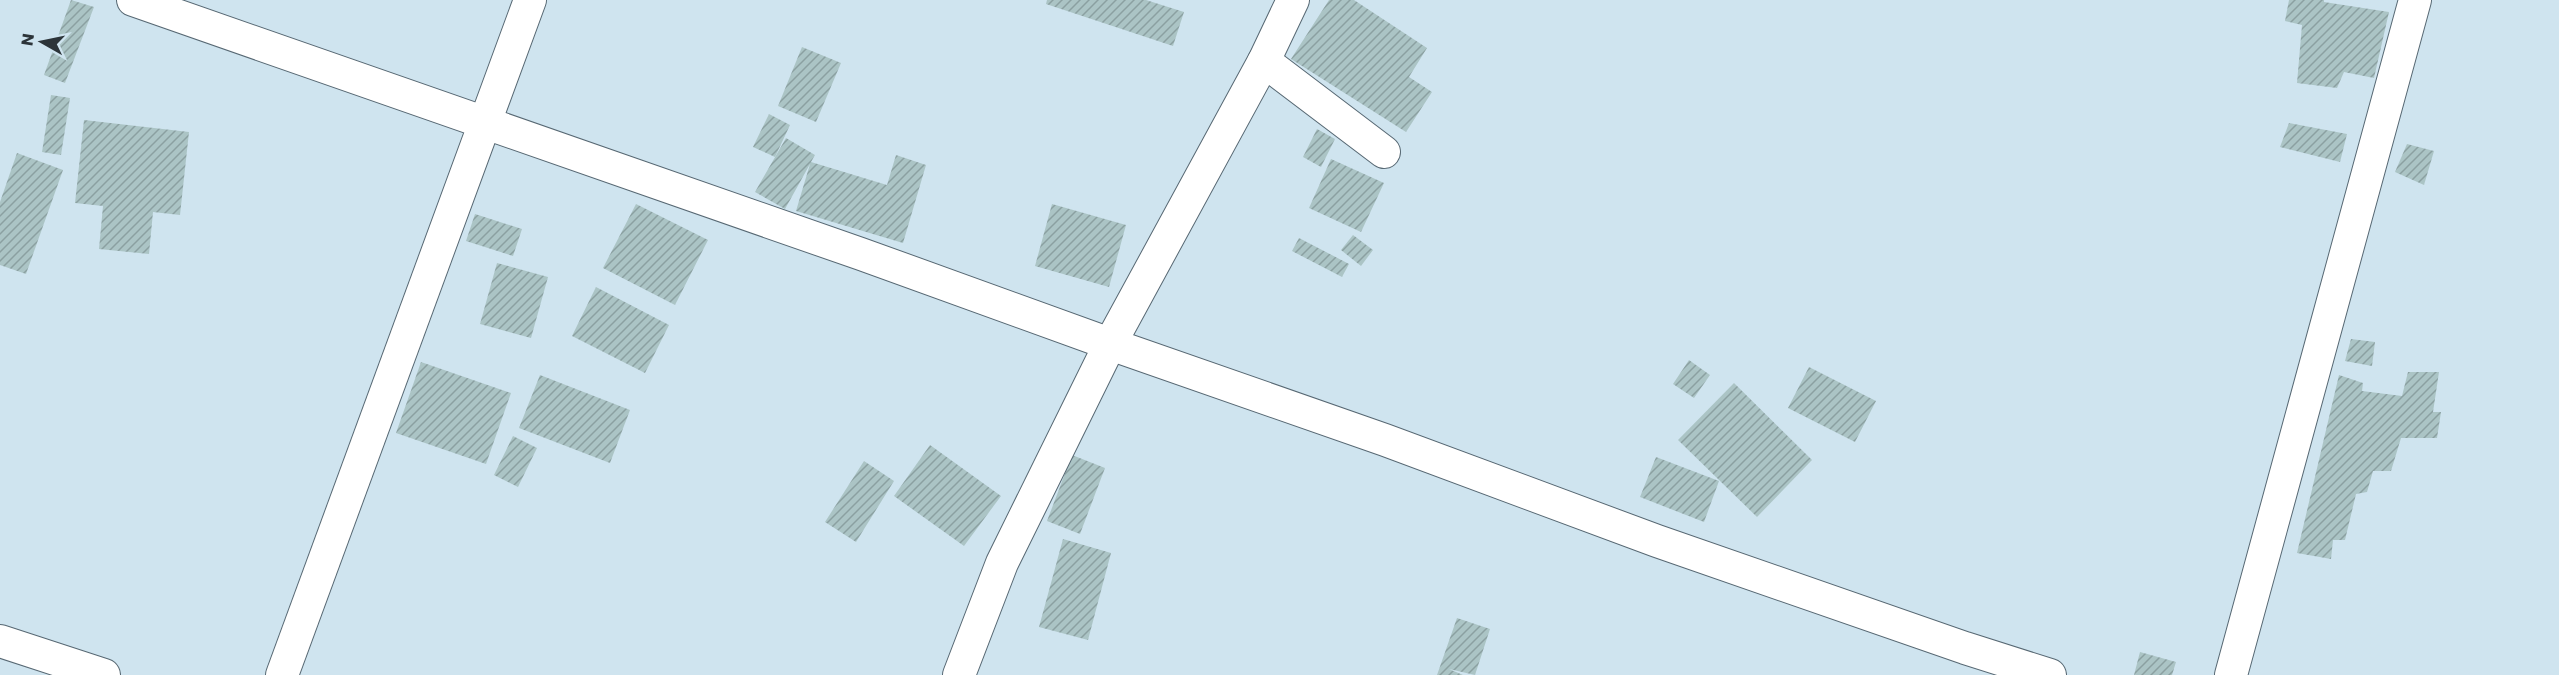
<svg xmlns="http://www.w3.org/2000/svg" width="2559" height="675" viewBox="0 0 2559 675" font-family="Poppins,sans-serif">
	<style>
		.building { fill: url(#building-hatch) }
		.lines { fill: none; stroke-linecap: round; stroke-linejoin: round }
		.street-casing { stroke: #576873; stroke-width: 34 }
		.street { stroke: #fff; stroke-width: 32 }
	</style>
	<defs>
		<pattern id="building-hatch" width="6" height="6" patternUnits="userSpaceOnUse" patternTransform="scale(1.5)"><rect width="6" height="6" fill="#abc4c5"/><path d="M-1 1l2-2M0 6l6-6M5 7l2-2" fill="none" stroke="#8ba0a1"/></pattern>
	</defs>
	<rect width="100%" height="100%" fill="#cfe4ef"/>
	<!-- building -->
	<g class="building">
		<path d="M71 0 94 7 65 83 44 75Z"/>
		<path d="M1047 0H1146L1184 12 1173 46 1046 4Z"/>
		<path d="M1329 0H1354L1427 48 1409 77 1432 92 1406 132 1291 59Z"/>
		<path d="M2289 0H2324V2L2389 12 2374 78 2344 72 2337 88 2297 83 2302 25 2285 21Z"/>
		<path d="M802 47 841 63 816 122 778 106Z"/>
		<path d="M51 95 70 98 61 155 42 152Z"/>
		<path d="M769 114 790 125 775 157 753 147Z"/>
		<path d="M84 120 189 132 180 215 153 212 149 254 99 249 103 206 75 203Z"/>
		<path d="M2289 123 2347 134 2340 162 2280 147Z"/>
		<path d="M1317 129 1335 139 1321 167 1303 157Z"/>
		<path d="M786 138 815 155 811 162 887 185 896 155 926 165 903 243 796 211 810 164 785 209 755 192Z"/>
		<path d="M2407 144 2434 151 2424 185 2395 172Z"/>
		<path d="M17 153 63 170 26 274 0 265V202Z"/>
		<path d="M1331 159 1384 183 1361 232 1309 208Z"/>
		<path d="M636 204 708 240 675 305 603 268Z"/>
		<path d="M1052 204 1126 225 1109 287 1035 266Z"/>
		<path d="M475 214 522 229 513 256 466 241Z"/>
		<path d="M1353 235 1373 250 1361 266 1341 250Z"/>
		<path d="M1299 238 1349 264 1342 277 1292 251Z"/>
		<path d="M497 263 548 277 531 338 480 324Z"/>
		<path d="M596 287 669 325 645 373 572 336Z"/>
		<path d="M2351 339 2375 342 2372 366 2345 361Z"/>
		<path d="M1689 360 1710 375 1694 398 1673 384Z"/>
		<path d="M421 362 511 393 486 464 396 433Z"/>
		<path d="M1809 367 1876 401 1855 442 1788 408Z"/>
		<path d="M2408 372H2439L2433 412H2441L2437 438H2401L2391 471H2373L2367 492 2356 494 2345 540H2333L2331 559 2297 553 2339 375 2363 383 2362 391 2402 396Z"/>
		<path d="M540 375 630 410 610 463 519 428Z"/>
		<path d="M1734 383 1812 460 1757 517 1678 440Z"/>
		<path d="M513 436 537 448 518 487 494 475Z"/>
		<path d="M930 445 1001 496 964 546 894 496Z"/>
		<path d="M1072 455 1105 468 1080 534 1047 521Z"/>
		<path d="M1656 457 1719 481 1704 522 1640 497Z"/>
		<path d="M864 461 894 481 856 542 825 522Z"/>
		<path d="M1063 539 1111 553 1088 640 1039 627Z"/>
		<path d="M1457 618 1490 629 1475 675 1449 669 1463 675H1437Z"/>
		<path d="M2140 652 2176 662 2172 675H2134Z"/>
	</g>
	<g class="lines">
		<!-- street casing -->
		<g class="street-casing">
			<g id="street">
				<path d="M133 0 861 254 1110 344 1385 440 1657 541 1965 648 2050 675"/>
				<path d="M1264 61 1384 152"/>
				<path d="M0 641 104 675"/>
				<path d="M282 675 530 0"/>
				<path d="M959 675 1002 563 1110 344 1264 61 1293 0"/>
				<path d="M2231 675 2415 0"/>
			</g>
		</g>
		<!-- street -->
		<use href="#street" class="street"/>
	</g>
	<!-- north arrow -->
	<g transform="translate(42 42) rotate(279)" stroke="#cfe4ef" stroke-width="4.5" paint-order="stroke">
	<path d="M0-4.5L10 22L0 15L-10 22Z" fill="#2c3439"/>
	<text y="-9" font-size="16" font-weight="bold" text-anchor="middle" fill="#2c3439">N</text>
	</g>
</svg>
